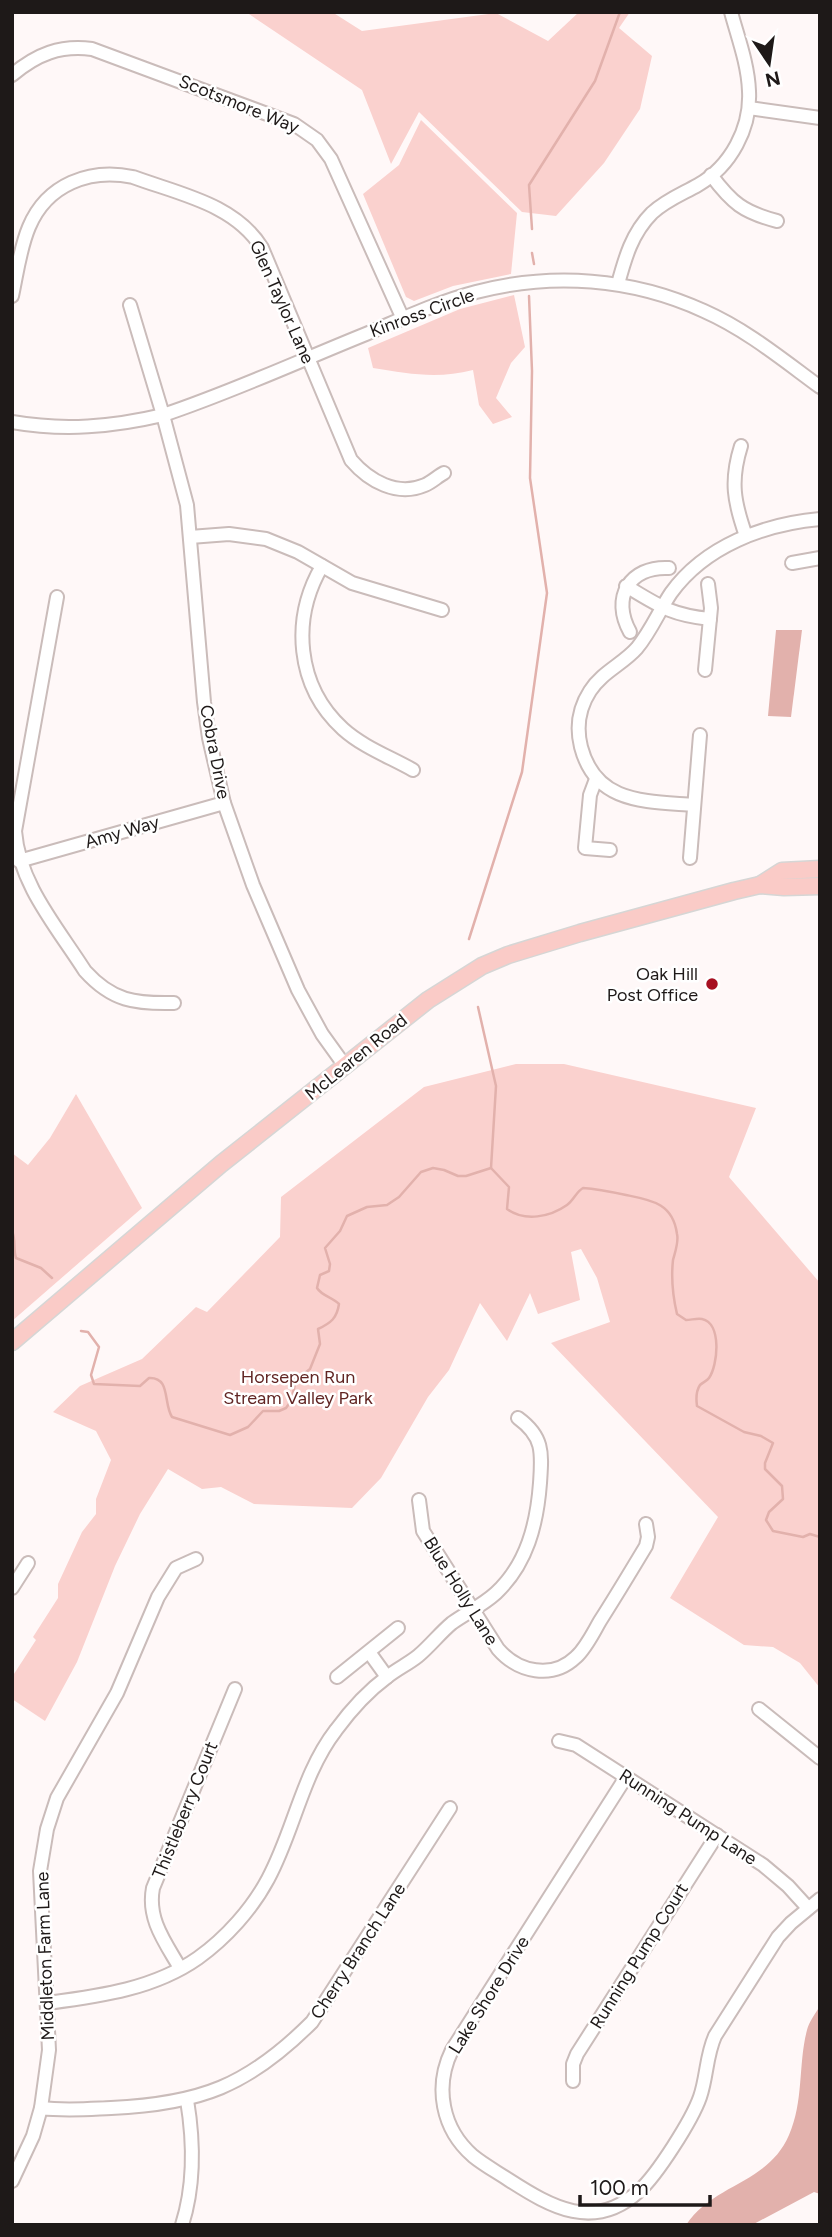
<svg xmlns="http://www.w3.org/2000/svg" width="832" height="2237" viewBox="0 0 832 2237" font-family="Figtree,sans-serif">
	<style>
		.green { fill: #fad1ce }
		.water { fill: #e2b1ac }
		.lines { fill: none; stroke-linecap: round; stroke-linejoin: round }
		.stream { stroke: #e2b1ac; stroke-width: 2.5 }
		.minor-casing { stroke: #cabcba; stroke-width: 16 }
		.major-casing { stroke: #d6d6d5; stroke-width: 19 }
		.minor { stroke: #fff; stroke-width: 12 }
		.major { stroke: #facbc7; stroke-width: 16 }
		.poi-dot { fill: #a71021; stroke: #fff; stroke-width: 2.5 }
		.labels { text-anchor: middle; stroke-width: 5; stroke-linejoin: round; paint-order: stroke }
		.street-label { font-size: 18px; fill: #1e1918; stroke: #fff }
		.poi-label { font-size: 18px; fill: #1e1918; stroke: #fff; text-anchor: end }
		.park-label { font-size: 18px; fill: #612523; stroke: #fff }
	</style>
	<rect width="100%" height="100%" fill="#fff8f8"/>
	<!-- green -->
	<g class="green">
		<path d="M246 12H332L362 31 496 13 548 41 579 12H630L619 28 652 56 640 109 604 163 556 216 522 212 419 112 391 164 362 90Z"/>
		<path d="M421 120 517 213 511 274 453 286 414 301 406 297 363 194 399 165Z"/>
		<path d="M514 295 525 347 511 363 496 398 512 417 493 424 479 405 473 370C438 379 409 374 373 368L368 348 460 309Z"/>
		<path d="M516 1064H564L756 1108 729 1177 820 1283V1688L800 1663 773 1647 744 1645 670 1598 718 1517 551 1343 610 1322 597 1278 581 1249 571 1252 580 1300 538 1314 530 1293 507 1341 480 1303 449 1370 428 1397 381 1478 352 1508 254 1504 221 1487 202 1489 168 1469 140 1514 115 1566 77 1662 45 1721 12 1699V1677L36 1640 33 1637 58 1598V1584L82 1532 96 1514V1499L111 1460 96 1431 53 1412 80 1386 142 1359 196 1307 207 1312 280 1237 281 1197 424 1087Z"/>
		<path d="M76 1094 142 1208 12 1321V1153L28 1165 50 1138Z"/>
	</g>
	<!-- water -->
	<g class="water">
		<path d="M776 630H802L791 717 768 716Z"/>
		<path d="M820 2006V2194L814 2192 752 2225H686C714 2183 768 2184 789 2135 804 2101 798 2064 807 2030 809 2022 815 2014 820 2006Z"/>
	</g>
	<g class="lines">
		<!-- stream -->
		<g class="stream">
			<path d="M532 229 529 185 595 81 620 12"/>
			<path d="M532 253 534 264"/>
			<path d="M469 939 522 772 547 593 530 478 532 371 529 296"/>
			<path d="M478 1007 496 1086 491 1168"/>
			<path d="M12 1231C16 1239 13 1249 16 1258L41 1268 52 1278"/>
			<path d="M81 1331 88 1332 99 1347 91 1375 94 1384 140 1386 149 1378C171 1377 163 1403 172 1417L230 1435 248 1427 263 1411H279L286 1408 291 1401 296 1380 310 1369 320 1344 318 1329C331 1323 337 1318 339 1304 332 1297 322 1296 317 1288L320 1275 329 1271 330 1264 325 1248 340 1231 347 1216 367 1207 387 1205 399 1197 421 1172 433 1168 444 1170 458 1176H466L491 1168 509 1187 507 1209C525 1222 550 1217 567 1205 574 1200 576 1192 583 1188 598 1189 612 1192 626 1195 651 1200 673 1203 677 1234 679 1242 675 1252 673 1260 671 1278 673 1297 677 1314L686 1320C691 1320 697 1318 702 1319 722 1323 718 1365 709 1378 707 1381 703 1382 700 1385 696 1391 696 1399 697 1406L744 1432 761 1436 773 1443 765 1463V1469L782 1486 783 1499 769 1512 766 1520 773 1531 803 1537 810 1534 820 1537"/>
		</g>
		<!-- minor casing -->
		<g class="minor-casing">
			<g id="minor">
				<path d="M12 75C37 54 60 45 92 49L294 124 317 140 331 159 403 319"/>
				<path d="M749 108 820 118"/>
				<path d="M711 175C732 203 743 212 777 221"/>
				<path d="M618 284C625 258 632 233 652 213 666 200 682 194 698 185 731 166 751 128 749 91 748 64 738 38 731 12"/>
				<path d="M12 296C17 273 20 248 29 227 47 184 90 168 133 177 179 194 235 204 262 248L351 460C369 481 397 497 425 485 432 482 438 476 444 473"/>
				<path d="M130 305 163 415 187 505 204 702 209 738 224 803 253 885 298 990 322 1034 345 1066"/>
				<path d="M12 422C64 431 112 427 163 415 232 392 299 361 366 334 402 319 438 302 476 292 552 272 632 278 704 311 747 330 783 360 820 387"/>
				<path d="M741 446C730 481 734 502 746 536"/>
				<path d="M190 537 229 534 266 539 298 552 352 583 442 610"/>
				<path d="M792 563 820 558"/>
				<path d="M322 566C291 619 296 686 343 729 363 747 390 757 413 770"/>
				<path d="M626 586C659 606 671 615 710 619"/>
				<path d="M57 597 15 831C19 884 57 927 85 971 112 1001 135 1004 174 1003"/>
				<path d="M630 632C611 598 629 566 669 568"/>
				<path d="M705 670 711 608 708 584"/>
				<path d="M596 779 590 795 585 848 610 850"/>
				<path d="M694 805C645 801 596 804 581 747 576 727 579 708 590 691 602 672 623 664 637 648 651 631 659 611 671 593 705 546 764 524 820 519"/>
				<path d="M690 858 700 735"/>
				<path d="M19 861 224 803"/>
				<path d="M419 1500 423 1531 498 1649C518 1672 552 1680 576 1657 586 1648 593 1633 600 1621 616 1596 631 1571 646 1546L648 1537 646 1524"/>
				<path d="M12 1588 28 1563"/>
				<path d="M369 1652 387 1677"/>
				<path d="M337 1677 398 1628"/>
				<path d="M759 1709 820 1758"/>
				<path d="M559 1741 576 1745 763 1865 788 1886 808 1908"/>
				<path d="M626 1777 452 2050C434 2087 442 2129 473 2156 484 2165 497 2172 509 2180 551 2207 594 2232 639 2191 657 2175 692 2120 700 2097 707 2077 706 2056 715 2036L778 1937 791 1923 820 1899"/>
				<path d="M180 1968C165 1942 147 1919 153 1888L235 1689"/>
				<path d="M48 2003C100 1996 154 1989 198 1958 226 1938 252 1909 268 1879 294 1831 302 1774 336 1730 350 1711 368 1691 387 1677 397 1669 408 1664 418 1656 430 1646 440 1633 452 1623 466 1613 483 1605 496 1593 527 1564 537 1524 540 1483 542 1453 544 1437 518 1418"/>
				<path d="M573 2081V2064L577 2054 717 1835"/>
				<path d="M41 2108C65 2111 88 2109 111 2108 200 2104 248 2086 312 2022L450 1808"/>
				<path d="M12 2181 33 2136 41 2108 49 2050 40 1871 47 1829 57 1798 117 1693 158 1597 176 1568 196 1559"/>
				<path d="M182 2225C195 2184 194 2142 187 2100"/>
			</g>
		</g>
		<!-- major casing -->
		<g class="major-casing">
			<g id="major">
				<path d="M760 885 782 871 820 869"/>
				<path d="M12 1342 221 1164 428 1000 482 966 508 955 580 933 734 891 760 885 784 887 820 886"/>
			</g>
		</g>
		<!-- minor -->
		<use href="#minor" class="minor"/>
		<!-- major -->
		<use href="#major" class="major"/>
	</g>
	<!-- markers -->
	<circle class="poi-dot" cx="712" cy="984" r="7"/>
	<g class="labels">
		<!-- street labels -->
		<g class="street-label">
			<text transform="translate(239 104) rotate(22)" y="6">Scotsmore Way</text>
			<text transform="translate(282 302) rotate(66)" y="6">Glen Taylor Lane</text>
			<text transform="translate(422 313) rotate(-20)" y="6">Kinross Circle</text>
			<text transform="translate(215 752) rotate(79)" y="6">Cobra Drive</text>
			<text transform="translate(122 832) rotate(-16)" y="6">Amy Way</text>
			<text transform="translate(356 1057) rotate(-39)" y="6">McLearen Road</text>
			<text transform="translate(461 1591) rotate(58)" y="6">Blue Holly Lane</text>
			<text transform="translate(185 1810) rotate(-68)" y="6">Thistleberry Court</text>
			<text transform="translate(688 1817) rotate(33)" y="6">Running Pump Lane</text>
			<text transform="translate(358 1951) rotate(-57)" y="6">Cherry Branch Lane</text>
			<text transform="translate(45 1956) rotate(-92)" y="6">Middleton Farm Lane</text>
			<text transform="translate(639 1956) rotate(-58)" y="6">Running Pump Court</text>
			<text transform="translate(489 1995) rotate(-58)" y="6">Lake Shore Drive</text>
		</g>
		<!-- poi labels -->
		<g class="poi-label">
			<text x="698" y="980">Oak Hill<tspan x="698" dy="21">Post Office</tspan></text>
		</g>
		<!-- park labels -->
		<g class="park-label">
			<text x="298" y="1383">Horsepen Run<tspan x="298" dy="21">Stream Valley Park</tspan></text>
		</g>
	</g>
	<!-- border -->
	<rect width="832" height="2237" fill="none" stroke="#1e1918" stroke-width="28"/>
	<!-- north arrow -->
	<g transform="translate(769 63) rotate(167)" stroke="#ffffff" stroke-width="5" paint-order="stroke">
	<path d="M0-5L12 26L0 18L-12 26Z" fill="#1e1918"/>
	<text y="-10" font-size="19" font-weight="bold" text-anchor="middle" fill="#1e1918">N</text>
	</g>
	<!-- scale -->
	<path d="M580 2195v10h130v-10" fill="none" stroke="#1e1918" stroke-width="3.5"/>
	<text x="590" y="2195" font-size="21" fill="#1e1918" stroke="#ffffff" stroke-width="5" paint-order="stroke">100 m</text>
</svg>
